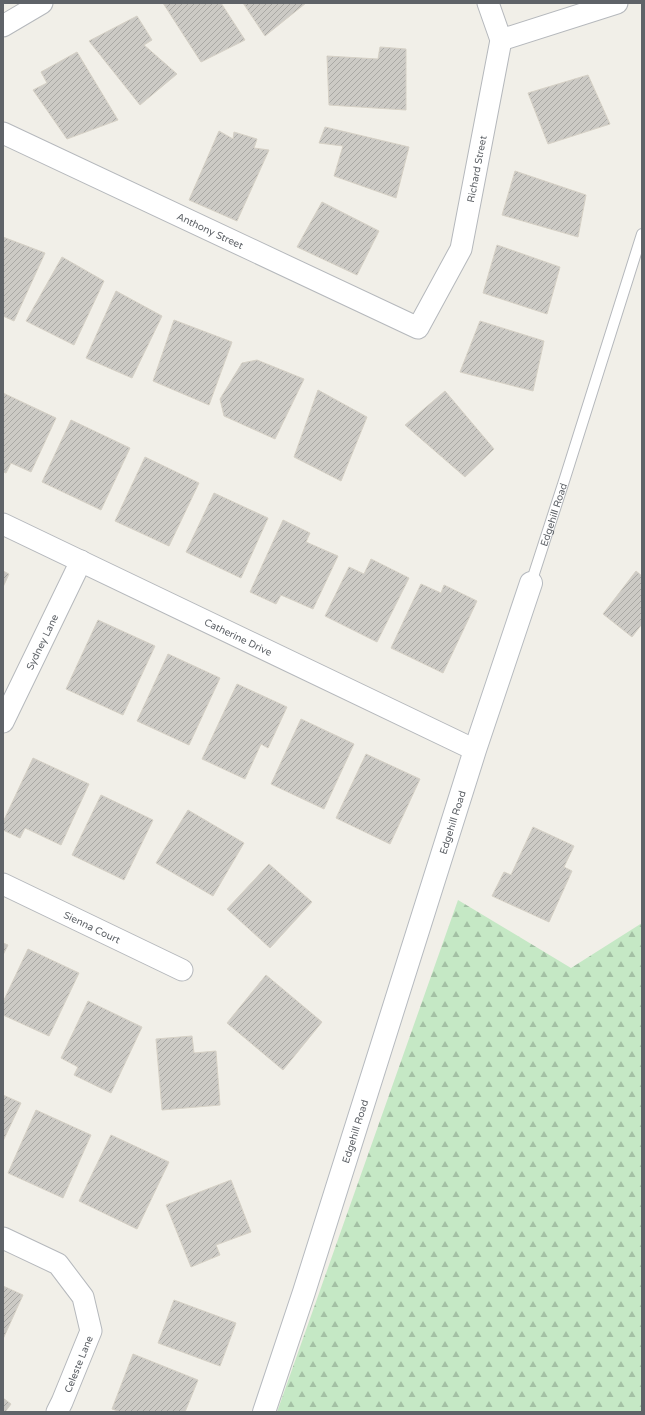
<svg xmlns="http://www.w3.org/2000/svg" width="645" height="1415" viewBox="0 0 645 1415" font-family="'Varela Round',sans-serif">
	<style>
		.forest { fill: url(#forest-firs) }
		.building { fill: url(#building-hatch); stroke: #d6d1c6 }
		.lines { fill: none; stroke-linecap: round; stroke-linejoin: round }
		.lane-casing { stroke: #b5b8bc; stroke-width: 12 }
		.street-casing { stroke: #b5b8bc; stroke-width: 23 }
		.secondary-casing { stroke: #b6babf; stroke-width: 24 }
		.lane { stroke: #fff; stroke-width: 10 }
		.street { stroke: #fff; stroke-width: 21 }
		.secondary { stroke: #fff; stroke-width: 22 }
		.labels { text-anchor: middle; stroke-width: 3.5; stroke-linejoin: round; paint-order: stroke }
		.street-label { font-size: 10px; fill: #5f6368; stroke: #fff }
	</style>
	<defs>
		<pattern id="forest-firs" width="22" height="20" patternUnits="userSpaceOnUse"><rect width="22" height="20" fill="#c5e8c5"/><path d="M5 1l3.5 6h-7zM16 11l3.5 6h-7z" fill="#a3c0a4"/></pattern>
		<pattern id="building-hatch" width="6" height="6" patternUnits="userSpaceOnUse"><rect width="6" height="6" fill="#cccac5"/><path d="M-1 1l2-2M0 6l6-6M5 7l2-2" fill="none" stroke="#a9a8a4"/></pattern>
	</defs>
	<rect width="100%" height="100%" fill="#f1efe8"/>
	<!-- forest -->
	<path class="forest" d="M458 900 571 968 642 923V1412H277Z"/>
	<!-- building -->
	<g class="building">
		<path d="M163 3H221L245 40 201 62Z"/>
		<path d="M243 3H306L265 36Z"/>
		<path d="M137 16 152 40 144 45 177 74 140 105 89 41Z"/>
		<path d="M380 47 406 49V110L329 105 327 56 378 59Z"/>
		<path d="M77 52 118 120 67 139 33 90 47 83 41 72Z"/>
		<path d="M588 75 610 124 548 144 528 93Z"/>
		<path d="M325 127 409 147 396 198 334 176 343 146 319 143Z"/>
		<path d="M219 131 233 139 234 132 257 139 254 148 269 150 237 221 189 200Z"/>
		<path d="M515 171 586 195 578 237 502 215Z"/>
		<path d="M322 202 379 231 357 275 297 247Z"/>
		<path d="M3 237 45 253 14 321 3 316Z"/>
		<path d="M497 245 560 267 547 314 483 293Z"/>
		<path d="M62 257 104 281 74 345 26 321Z"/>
		<path d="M116 291 162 316 132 378 86 358Z"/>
		<path d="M174 320 232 342 209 405 153 381Z"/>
		<path d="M480 321 544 341 533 391 460 372Z"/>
		<path d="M257 360 304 379 275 439 224 416 220 399 242 363Z"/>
		<path d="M318 390 367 417 341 481 294 457Z"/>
		<path d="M445 391 494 449 465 477 405 425Z"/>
		<path d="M3 393 56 418 31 472 11 463 6 473 3 472Z"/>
		<path d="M71 420 130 448 101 510 42 482Z"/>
		<path d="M145 457 199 483 169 546 115 521Z"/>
		<path d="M214 493 268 518 241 578 186 552Z"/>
		<path d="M283 520 310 533 306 542 338 556 313 609 281 595 276 604 250 592Z"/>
		<path d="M371 559 409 578 377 642 325 616 349 567 364 574Z"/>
		<path d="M3 571 9 574 3 587Z"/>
		<path d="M636 571 642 576V624L632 637 603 614Z"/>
		<path d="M421 584 441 593 444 585 477 601 443 673 391 648Z"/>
		<path d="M98 620 155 646 123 715 66 689Z"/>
		<path d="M168 654 220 678 189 745 137 721Z"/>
		<path d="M237 684 287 707 268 748 261 744 245 779 202 759Z"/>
		<path d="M301 719 354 744 324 809 271 784Z"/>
		<path d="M366 754 420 779 390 844 336 818Z"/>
		<path d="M33 758 89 784 61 845 25 828 20 838 3 830V822Z"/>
		<path d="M101 795 153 820 124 880 72 855Z"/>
		<path d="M188 810 244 843 213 896 156 863Z"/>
		<path d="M533 827 574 846 564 867 572 871 549 922 492 896 504 872 511 875Z"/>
		<path d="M269 864 312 902 270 948 227 909Z"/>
		<path d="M3 943 8 945 3 955Z"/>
		<path d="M28 949 79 973 49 1036 3 1015V1002Z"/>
		<path d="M266 975 322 1022 283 1070 227 1023Z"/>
		<path d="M88 1001 142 1027 111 1093 74 1075 78 1067 61 1058Z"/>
		<path d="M192 1036 194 1053 216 1051 220 1105 162 1110 156 1039Z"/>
		<path d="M3 1095 21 1103 3 1141Z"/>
		<path d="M36 1110 91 1135 63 1198 8 1173Z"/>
		<path d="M111 1135 169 1162 137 1229 79 1201Z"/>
		<path d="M231 1180 251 1232 216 1245 220 1255 191 1267 166 1205Z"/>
		<path d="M3 1286 23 1295 3 1339Z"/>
		<path d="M174 1300 236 1323 220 1366 158 1343Z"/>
		<path d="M133 1354 198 1380 185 1412H121L112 1409Z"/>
		<path d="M3 1398 11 1404 5 1412H3Z"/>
	</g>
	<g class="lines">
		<!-- lane casing -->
		<g class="lane-casing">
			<g id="lane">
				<path id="s1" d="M531 583 565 478 642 234"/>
			</g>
		</g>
		<!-- street casing -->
		<g class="street-casing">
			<g id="street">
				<path d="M3 26 42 3"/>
				<path d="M501 40 617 3"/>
				<path id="s2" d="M3 133 418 328 461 249 501 40 488 3"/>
				<path id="s3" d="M3 524 475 750"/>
				<path id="s4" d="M3 722 81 561"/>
				<path id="s5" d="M3 884 182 970"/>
				<path d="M3 1238 58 1264 83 1297 91 1331 62 1402 57 1412"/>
			</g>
		</g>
		<!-- secondary casing -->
		<g class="secondary-casing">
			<g id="secondary">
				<path id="s6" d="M264 1412 304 1292 475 750 531 583"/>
			</g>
		</g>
		<!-- lane -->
		<use href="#lane" class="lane"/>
		<!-- street -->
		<use href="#street" class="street"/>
		<!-- secondary -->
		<use href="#secondary" class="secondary"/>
	</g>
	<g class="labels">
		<!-- street labels -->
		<g class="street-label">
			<text dy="4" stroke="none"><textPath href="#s2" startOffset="630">Richard Street</textPath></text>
			<text dy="4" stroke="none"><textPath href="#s2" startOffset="229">Anthony Street</textPath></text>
			<text dy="4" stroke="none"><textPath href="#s1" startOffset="72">Edgehill Road</textPath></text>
			<text dy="4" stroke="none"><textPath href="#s3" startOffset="261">Catherine Drive</textPath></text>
			<text dy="4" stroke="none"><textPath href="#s4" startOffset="89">Sydney Lane</textPath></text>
			<text dy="4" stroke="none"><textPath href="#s6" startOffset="619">Edgehill Road</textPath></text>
			<text dy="4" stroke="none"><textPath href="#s5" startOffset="99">Sienna Court</textPath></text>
			<text dy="4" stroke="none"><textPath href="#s6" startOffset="295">Edgehill Road</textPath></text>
			<text transform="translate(78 1364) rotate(-68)" y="4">Celeste Lane</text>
		</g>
	</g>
	<!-- border -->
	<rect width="645" height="1415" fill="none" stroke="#5f6368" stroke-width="8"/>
</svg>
